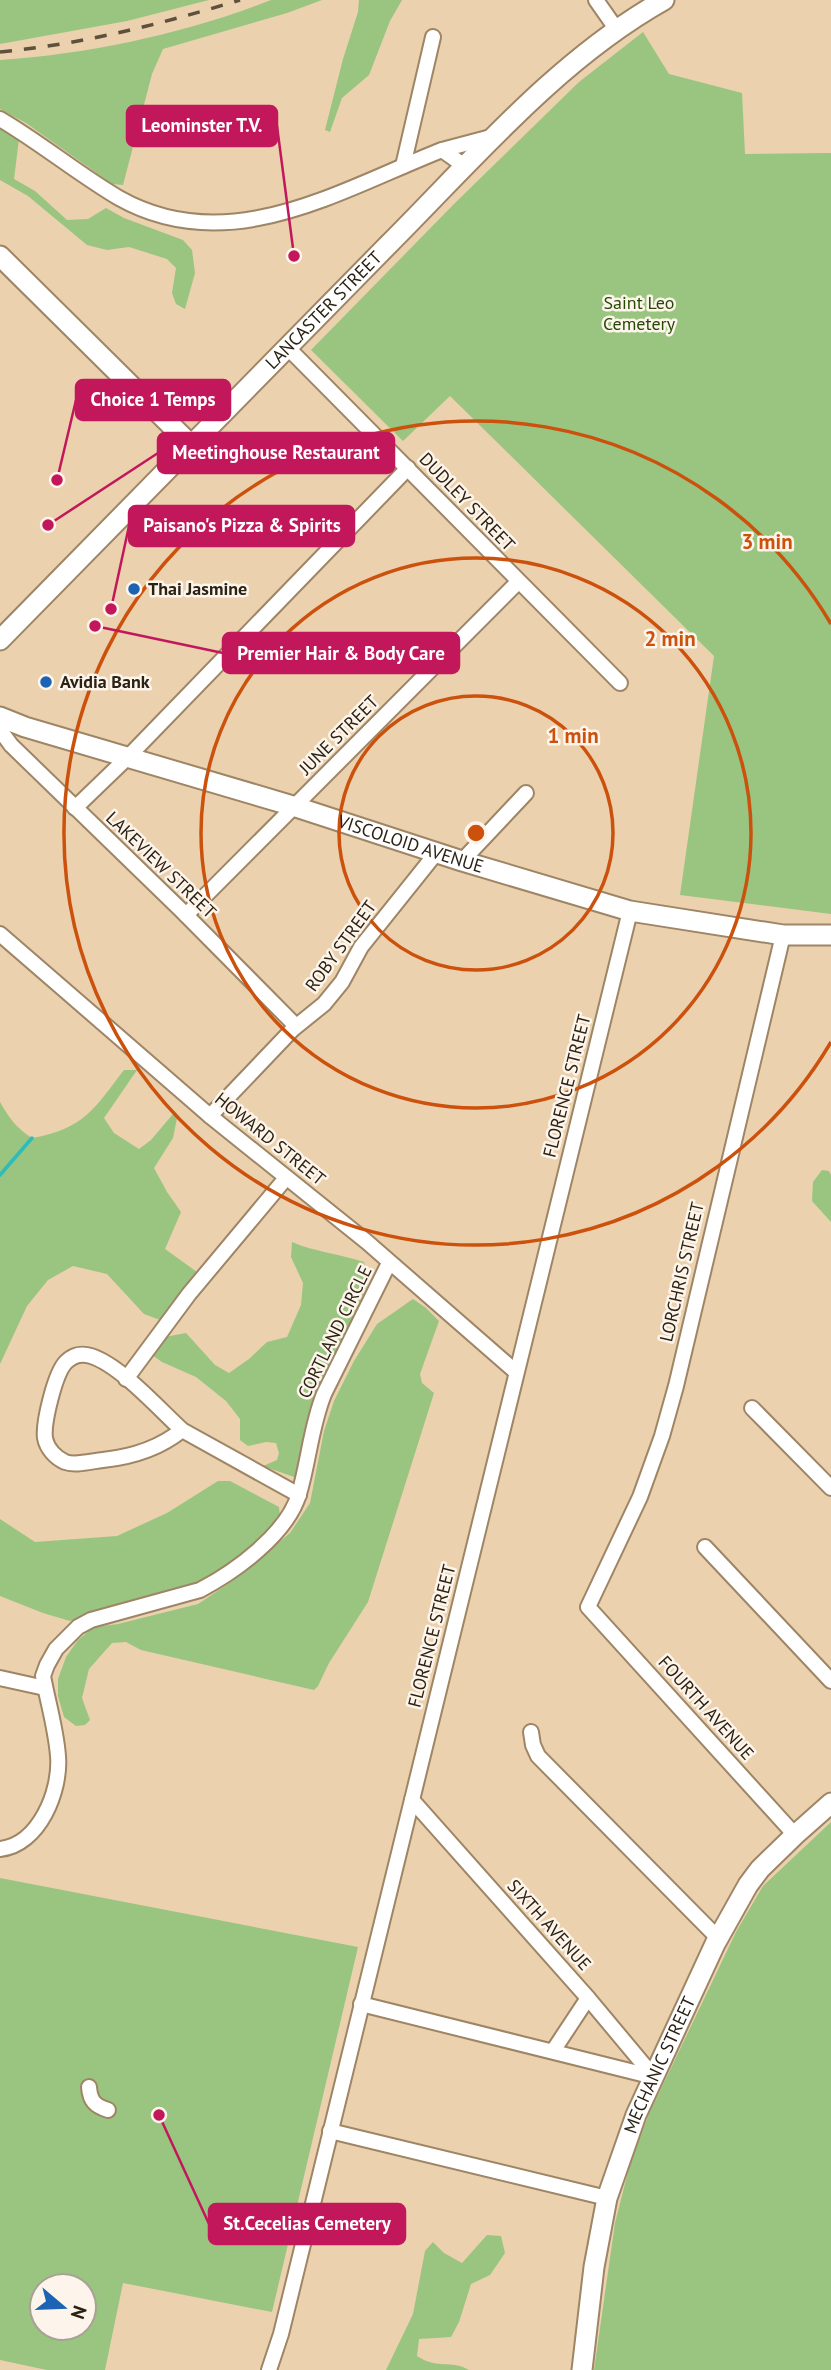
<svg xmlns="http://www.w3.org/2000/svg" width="831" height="2370" viewBox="0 0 831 2370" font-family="'PT Sans',sans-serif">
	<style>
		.green { fill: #99c580; fill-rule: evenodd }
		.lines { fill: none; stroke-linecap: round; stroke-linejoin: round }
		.stream { stroke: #2dbcbc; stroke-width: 3.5 }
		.minor-casing { stroke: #9e8565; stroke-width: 18 }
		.major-casing { stroke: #9e8565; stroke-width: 23 }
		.minor { stroke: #fff; stroke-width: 14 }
		.major { stroke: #fff; stroke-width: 19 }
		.rail { stroke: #5e503d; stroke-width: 3.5; stroke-dasharray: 12 12; stroke-linecap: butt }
		.ring { fill: none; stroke: #cc510d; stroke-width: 3.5 }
		.poi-dot { fill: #1d63b3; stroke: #fdf5eb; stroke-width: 2.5 }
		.labels { text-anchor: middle; stroke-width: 5; stroke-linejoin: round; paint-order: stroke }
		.park-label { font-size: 18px; fill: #244a04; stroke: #fdf5eb }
		.street-label { font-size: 18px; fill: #2b2214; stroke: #fdf5eb }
		.poi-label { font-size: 18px; font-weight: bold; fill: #2b2214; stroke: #fdf5eb; text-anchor: start }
		.centre { fill: #cc510d; stroke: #fdf5eb; stroke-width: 3.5 }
		.ring-label { font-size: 21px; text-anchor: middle; font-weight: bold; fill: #cc510d; stroke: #fdf5eb; stroke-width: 5; stroke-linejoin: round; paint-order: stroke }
		.leader { fill: none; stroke: #c2185b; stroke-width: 2.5 }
		.callout-dot { fill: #c2185b; stroke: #fdf5eb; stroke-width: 2.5 }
		.callout { fill: #c2185b; stroke: #c2185b; stroke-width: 2.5 }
		.callout-label { font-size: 19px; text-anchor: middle; font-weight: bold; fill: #fff }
	</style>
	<rect width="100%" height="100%" fill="#ebd1ae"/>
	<!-- green -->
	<g class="green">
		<path d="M0 0H209L127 21 0 44Z"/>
		<path d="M271 0H322L287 13 163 49 152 74 123 185 112 184 26 123 0 109V60C90 54 187 33 271 0Z"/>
		<path d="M359 0H402L390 21 369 75 342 98 330 132 325 130 343 59 358 12Z"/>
		<path d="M643 32 669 74 742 93 745 154 831 153V914L680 895 714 656 450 396 403 441 311 350 454 204 579 82Z"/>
		<path d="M0 127 19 139 14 179 35 191 67 220 88 219 106 208 124 218 183 240 192 250 195 273 185 309 176 304 172 293 176 268 167 259 129 247 107 250 87 245 28 196 0 180Z"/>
		<path d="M124 1070H137L104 1118 114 1133 139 1149 151 1140 173 1114 177 1118 173 1138 154 1168 167 1192 181 1212 165 1249 197 1272 160 1320 144 1314 107 1274 73 1266 48 1280 27 1306 0 1364V1102C9 1118 17 1129 32 1138 84 1129 94 1109 124 1070Z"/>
		<path d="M822 1170 829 1171 831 1175V1222L812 1201 813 1182Z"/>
		<path d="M292 1242C315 1252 340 1254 364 1262L368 1284 315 1398 299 1475 294 1477 263 1466 277 1460 279 1453 276 1443 266 1442 248 1446 240 1440V1419L226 1401 196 1377 162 1362 152 1355 165 1337 186 1333 215 1365 229 1373 249 1359 267 1342 287 1337 301 1305 303 1283 291 1257Z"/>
		<path d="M413 1299 426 1308 439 1321 420 1374 422 1383 434 1393 368 1602 329 1663 318 1686 314 1690 141 1650 126 1642 112 1643 89 1669 82 1698 90 1720 85 1725 76 1726 64 1717 58 1696V1679L66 1657 78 1640 94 1627 118 1624 198 1604 231 1582 290 1533 310 1503 324 1431 334 1401 354 1361 377 1324Z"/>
		<path d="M218 1481H230L279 1507 280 1517 273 1527 228 1567 203 1581 167 1593 70 1621 43 1613 0 1596V1519L35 1542 117 1536 167 1513Z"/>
		<path d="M831 1822V2370H594L615 2223 630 2164 649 2114 736 1932 763 1886Z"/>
		<path d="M0 1878 358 1947 272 2312 123 2283 105 2370H47L0 2360ZM42 2286H84V2328H42Z"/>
		<path d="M487 2235 501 2236 505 2253 490 2275 471 2284 459 2322 451 2337 419 2339 417 2356C438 2370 450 2359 469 2370H386L413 2314 425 2251 433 2242 444 2253 462 2263Z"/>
	</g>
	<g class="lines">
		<!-- stream -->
		<path class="stream" d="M0 1175 32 1138"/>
		<!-- minor casing -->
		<g class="minor-casing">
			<g id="minor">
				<path d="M596 0 617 30"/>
				<path d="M0 119C41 143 78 174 119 198 229 260 340 190 442 150L466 167"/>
				<path d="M442 150 491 137"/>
				<path d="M403 166 433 37"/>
				<path d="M287 347 620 683"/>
				<path d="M0 730 11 745 181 910 296 1026"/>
				<path d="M75 808 128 757 408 468"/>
				<path d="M462 861 526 793"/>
				<path d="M186 915 518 582"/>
				<path d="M0 934 210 1116 367 1242 516 1372"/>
				<path d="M783 935 676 1386 662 1436 640 1497 588 1607 795 1835"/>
				<path d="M210 1116 293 1029 324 1004 342 982 361 947 437 852"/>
				<path d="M126 1379 189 1294 286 1178"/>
				<path d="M752 1408 831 1488"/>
				<path d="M182 1430C159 1409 120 1365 91 1356 82 1353 73 1355 66 1362 55 1373 43 1423 45 1438 47 1449 56 1458 65 1462 75 1466 92 1461 103 1460 131 1457 160 1448 182 1430L299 1495"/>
				<path d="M705 1547 831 1681"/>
				<path d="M0 1678 45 1688"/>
				<path d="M531 1732 533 1745 538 1756 718 1938"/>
				<path d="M412 1800 588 1998 654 2077"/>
				<path d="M0 1849C39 1845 61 1791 58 1756 56 1729 48 1703 43 1676L47 1665 56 1649 78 1627 91 1620 200 1590C236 1571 287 1534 299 1494 309 1460 311 1426 324 1394L389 1263"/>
				<path d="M361 2004 654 2077"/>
				<path d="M553 2051 588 1998"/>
				<path d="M89 2087C90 2101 95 2106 108 2110"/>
				<path d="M330 2131 607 2198"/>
				<path d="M269 2370 281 2334 630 911"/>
			</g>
		</g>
		<!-- major casing -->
		<g class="major-casing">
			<g id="major">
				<path d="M0 256 191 445"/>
				<path id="s1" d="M0 640C129 508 258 377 387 246 473 160 557 60 664 0"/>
				<path id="s2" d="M0 717 25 727 293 806 462 861 630 911 783 935H831"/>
				<path id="s3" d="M582 2370 594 2267 607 2198 636 2115 715 1944 748 1885 760 1869 795 1835 831 1803"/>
			</g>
		</g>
		<!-- minor -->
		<use href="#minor" class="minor"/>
		<!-- major -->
		<use href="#major" class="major"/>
		<!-- rail -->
		<path class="rail" d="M0 52C83 44 161 24 240 0"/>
	</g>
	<!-- distance rings -->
	<g class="ring">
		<circle cx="476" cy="833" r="137"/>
		<circle cx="476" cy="833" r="275"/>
		<path d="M831 1042A412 412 0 1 1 831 624"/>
	</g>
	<!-- markers -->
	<g class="poi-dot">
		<circle cx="134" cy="589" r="7"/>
		<circle cx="46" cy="682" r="7"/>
	</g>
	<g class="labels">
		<!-- park labels -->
		<g class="park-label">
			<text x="639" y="309">Saint Leo<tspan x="639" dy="21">Cemetery</tspan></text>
		</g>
		<!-- street labels -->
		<g class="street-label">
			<text dy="6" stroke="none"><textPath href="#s1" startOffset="462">LANCASTER STREET</textPath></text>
			<text transform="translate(467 502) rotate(46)" y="6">DUDLEY STREET</text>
			<text transform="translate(339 735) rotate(-45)" y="6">JUNE STREET</text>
			<text dy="6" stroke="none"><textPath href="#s2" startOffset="430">VISCOLOID AVENUE</textPath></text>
			<text transform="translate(161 865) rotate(44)" y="6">LAKEVIEW STREET</text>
			<text transform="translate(341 946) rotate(-54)" y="6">ROBY STREET</text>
			<text transform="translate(567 1086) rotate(-76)" y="6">FLORENCE STREET</text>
			<text transform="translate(270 1139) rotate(39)" y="6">HOWARD STREET</text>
			<text transform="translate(682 1272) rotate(-77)" y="6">LORCHRIS STREET</text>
			<text transform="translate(335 1332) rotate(-64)" y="6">CORTLAND CIRCLE</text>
			<text transform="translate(432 1636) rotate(-76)" y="6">FLORENCE STREET</text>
			<text transform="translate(706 1708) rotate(48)" y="6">FOURTH AVENUE</text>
			<text transform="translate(549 1925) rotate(48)" y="6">SIXTH AVENUE</text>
			<text dy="6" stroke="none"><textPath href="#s3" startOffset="317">MECHANIC STREET</textPath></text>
		</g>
		<!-- poi labels -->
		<g class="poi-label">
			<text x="148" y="595">Thai Jasmine</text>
			<text x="60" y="688">Avidia Bank</text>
		</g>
	</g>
	<circle cx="476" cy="833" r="10" class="centre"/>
	<g class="ring-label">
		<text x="767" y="549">3 min</text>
		<text x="670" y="646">2 min</text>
		<text x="573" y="743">1 min</text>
	</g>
	<!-- callouts -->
	<path class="leader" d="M294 256L277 126M57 480L76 400M48 525L158 453M111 609L129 526M95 626L223 653M159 2115L209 2224"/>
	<g class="callout-dot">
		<circle cx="294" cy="256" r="7"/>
		<circle cx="57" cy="480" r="7"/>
		<circle cx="48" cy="525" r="7"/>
		<circle cx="111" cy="609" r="7"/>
		<circle cx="95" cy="626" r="7"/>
		<circle cx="159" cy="2115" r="7"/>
	</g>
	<g class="callout">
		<rect x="127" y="106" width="150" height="40" rx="7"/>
		<rect x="76" y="380" width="154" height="40" rx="7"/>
		<rect x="158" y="433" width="236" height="40" rx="7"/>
		<rect x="129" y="506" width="225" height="40" rx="7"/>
		<rect x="223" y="633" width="236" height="40" rx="7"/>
		<rect x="209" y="2204" width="196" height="40" rx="7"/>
	</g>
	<g class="callout-label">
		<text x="202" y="132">Leominster T.V.</text>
		<text x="153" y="406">Choice 1 Temps</text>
		<text x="276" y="459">Meetinghouse Restaurant</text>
		<text x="242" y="532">Paisano's Pizza &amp; Spirits</text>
		<text x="341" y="660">Premier Hair &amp; Body Care</text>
		<text x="307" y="2230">St.Cecelias Cemetery</text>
	</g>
	<!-- north arrow -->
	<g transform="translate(63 2307) rotate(109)"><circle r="33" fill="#fdf5eb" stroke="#a9a195" stroke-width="2"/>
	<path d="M0-5L12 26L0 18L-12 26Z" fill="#1d63b3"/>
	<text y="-10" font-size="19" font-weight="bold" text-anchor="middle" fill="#2b2214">N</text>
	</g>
</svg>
